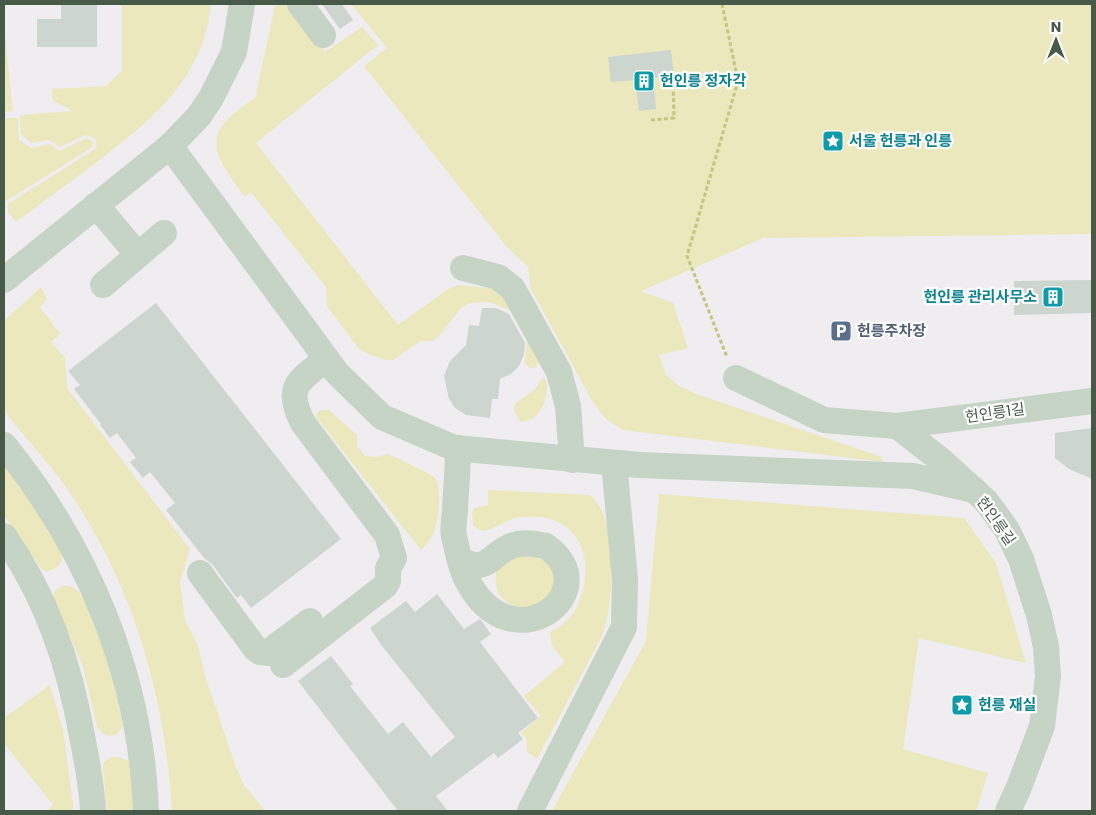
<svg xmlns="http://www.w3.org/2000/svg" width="1096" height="815" viewBox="0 0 1096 815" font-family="Poppins,'Noto Sans KR',sans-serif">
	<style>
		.green { fill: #ebe8be }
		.building { fill: #ccd5ce }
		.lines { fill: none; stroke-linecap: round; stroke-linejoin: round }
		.path { stroke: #c2c779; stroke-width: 3; stroke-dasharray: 4 2.5; stroke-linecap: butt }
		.minor { stroke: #c5d4c5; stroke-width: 26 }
		.labels { text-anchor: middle; stroke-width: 4.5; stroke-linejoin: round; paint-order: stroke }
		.culture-label { font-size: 15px; font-weight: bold; fill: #0d838f; stroke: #fff; text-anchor: start }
		.service-label { font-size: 15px; font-weight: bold; fill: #4e5e75; stroke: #fff; text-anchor: start }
		.street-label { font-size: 15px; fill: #475947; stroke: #fff }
	</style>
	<rect width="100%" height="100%" fill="#efedf0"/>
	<!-- green -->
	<g class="green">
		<path d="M122 4H211C204 80 149 122 93 165 67 184 42 203 16 222L8 212V204L95 149 97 145 95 138 85 135 60 147 49 140 31 143 21 134 20 115 73 111 53 101 52 89 106 86 122 71Z"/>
		<path d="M278 4H289L295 9 325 52 362 27 378 45 256 143 398 325 448 289 458 285 500 289 542 355 534 369 527 366 525 362 527 341 522 326 512 311 489 302 470 303 461 308 438 337 432 341H421L393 360H385L371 355 359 349 327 306 326 287 251 192 245 197C211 151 199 134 255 98L275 6Z"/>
		<path d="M351 4H1092V234L763 238 641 291 673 303 688 348 659 355 666 375 679 386 699 395 882 457 883 462 623 430 607 420 594 404 531 289 528 267 506 246 364 66 387 48Z"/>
		<path d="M4 27 13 111 4 112Z"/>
		<path d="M4 118H18L19 140 31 148 50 144 59 151 87 138 94 143 91 148 6 201 4 205Z"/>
		<path d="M41 287 47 299 40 307 60 334 51 342 65 358 67 388 190 549 180 582 185 620 198 646 207 682 236 767 244 785 265 811H172C165 699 136 594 74 499 55 470 30 443 8 416L4 407V321Z"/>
		<path d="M543 378 546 380C550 397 541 421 520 422L514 410 515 404 535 389Z"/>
		<path d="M321 410H329L357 435V446L365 456 376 457 388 454C396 458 432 474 434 477 444 487 438 526 431 538 429 542 424 546 421 550L317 418V413Z"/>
		<path d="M4 464 27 495 63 555C62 565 56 569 46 572L40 567 4 515Z"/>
		<path d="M488 490 590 495C620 519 614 604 602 636L537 759 527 752 526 738 521 733 541 716 524 696 565 662 552 646 550 632C566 624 576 614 581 596 596 551 573 511 522 517 508 518 499 527 487 530 481 532 477 528 473 525L472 512 474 508 488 505Z"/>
		<path d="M659 494 964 518 996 563 1026 663 919 638 903 749 988 773 976 811H552L646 641Z"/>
		<path d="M528 548 558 571 552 600 522 611C502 600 494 596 496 571Z"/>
		<path d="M63 585 75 588C99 611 116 692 123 726L116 735C106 737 102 734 97 726L83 667 54 598V592Z"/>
		<path d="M50 685 63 730 74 811H47L53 805 4 743V718Z"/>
		<path d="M111 757H120L130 762 137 811H107L103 767 104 762Z"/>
	</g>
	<!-- building -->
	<g class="building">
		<path d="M61 4H97V47H37V19H61Z"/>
		<path d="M322 4H342L353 20 340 29Z"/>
		<path d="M671 50 674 76 653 78 656 109 639 111 635 80 611 82 608 57Z"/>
		<path d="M1092 280V313L1014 315V281Z"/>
		<path d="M156 303 341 539 251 608 241 595 237 598 212 564 205 559 166 510 175 503 150 472 143 478 130 462 136 458 117 433 110 438 100 425 101 424 74 389 80 385 68 371Z"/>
		<path d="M482 308H496L509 314 525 343 524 354 519 366 511 374 500 379 498 399H492L490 418 466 415 455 408 449 399 444 376 450 361 466 345 469 325 479 326Z"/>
		<path d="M1092 428V479L1069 469 1055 458V433Z"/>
		<path d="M437 594 464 629 480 619 491 634 480 642 538 718 518 733 523 739 498 758 494 753 436 796 448 811H398L298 681 331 656 353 684 350 686 388 734 403 722 431 757 455 737 382 646 370 628 406 601 415 612Z"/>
	</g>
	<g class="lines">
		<!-- path -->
		<g class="path">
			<path d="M722 4 738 81 687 256 727 357"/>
			<path d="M651 120 674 118 673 81 660 82"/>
		</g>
		<!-- minor -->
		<g class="minor">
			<path d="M300 4 323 35"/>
			<path d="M170 146 337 373 382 417 454 448 640 465 913 476 974 490"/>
			<path d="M96 205 138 255"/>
			<path d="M463 268 498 277 513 289 559 372 568 406 572 460"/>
			<path d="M4 280 170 146 199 116 211 98 234 52 242 4"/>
			<path d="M103 285 164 233"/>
			<path d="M736 378 824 420 897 426 942 461 986 501 1007 530 1021 559 1039 615 1046 647 1048 676 1042 726 1019 787 1008 811"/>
			<path d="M897 426 1092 401"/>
			<path d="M4 445C89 550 141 676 146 811"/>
			<path d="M458 448C458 468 456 489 455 509 455 517 452 527 454 536 457 549 460 567 467 580 512 667 609 591 546 546 533 543 519 541 507 548 488 558 486 573 461 560"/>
			<path d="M4 536C47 598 69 663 82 736 87 761 92 786 93 811"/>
			<path d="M200 573 255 648 260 652 269 653"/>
			<path d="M271 650 310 621"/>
			<path d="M283 665 385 586 388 581V568L394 558 387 535 303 423C284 386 299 381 326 359"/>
			<path d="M530 811 624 627 625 579 614 463"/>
		</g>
	</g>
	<!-- icons -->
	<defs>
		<g id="building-square" transform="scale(1.125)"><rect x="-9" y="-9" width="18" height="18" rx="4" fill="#0f9aa8" stroke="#fff"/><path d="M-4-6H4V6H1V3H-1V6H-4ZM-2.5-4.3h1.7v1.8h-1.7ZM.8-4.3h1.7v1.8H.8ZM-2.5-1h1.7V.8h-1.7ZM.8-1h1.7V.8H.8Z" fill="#fff"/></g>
		<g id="sight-square" transform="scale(1.125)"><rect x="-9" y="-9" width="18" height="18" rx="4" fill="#0f9aa8" stroke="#fff"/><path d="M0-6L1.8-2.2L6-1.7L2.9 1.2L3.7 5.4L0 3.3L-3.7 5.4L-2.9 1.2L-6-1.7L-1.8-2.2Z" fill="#fff"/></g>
		<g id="parking-square" transform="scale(1.125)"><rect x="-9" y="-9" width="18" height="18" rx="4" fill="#5c6f8a" stroke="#fff"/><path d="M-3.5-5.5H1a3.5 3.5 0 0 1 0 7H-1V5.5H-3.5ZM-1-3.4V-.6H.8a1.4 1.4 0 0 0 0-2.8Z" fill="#fff"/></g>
	</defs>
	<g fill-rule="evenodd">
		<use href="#building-square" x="644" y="81"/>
		<use href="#sight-square" x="833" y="141"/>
		<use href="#building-square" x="1053" y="297"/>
		<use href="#parking-square" x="841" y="331"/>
		<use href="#sight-square" x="962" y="705"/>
	</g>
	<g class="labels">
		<!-- culture labels -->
		<g class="culture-label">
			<text x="660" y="86">헌인릉 정자각</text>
			<text x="849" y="146">서울 헌릉과 인릉</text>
			<text x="1037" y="302" text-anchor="end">헌인릉 관리사무소</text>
			<text x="978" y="710">헌릉 재실</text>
		</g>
		<!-- service labels -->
		<g class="service-label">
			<text x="857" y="336">헌릉주차장</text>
		</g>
		<!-- street labels -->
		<g class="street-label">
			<text transform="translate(995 413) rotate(-8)" y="5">헌인릉1길</text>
			<text transform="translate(996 521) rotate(55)" y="5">헌인릉길</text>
		</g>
	</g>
	<!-- border -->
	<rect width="1096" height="815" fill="none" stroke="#475947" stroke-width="10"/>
	<!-- north arrow -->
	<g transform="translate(1056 40)" stroke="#ffffff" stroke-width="4" paint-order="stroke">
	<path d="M0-4L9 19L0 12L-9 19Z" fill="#475947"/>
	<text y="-8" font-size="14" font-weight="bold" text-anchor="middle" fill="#475947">N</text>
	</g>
</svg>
